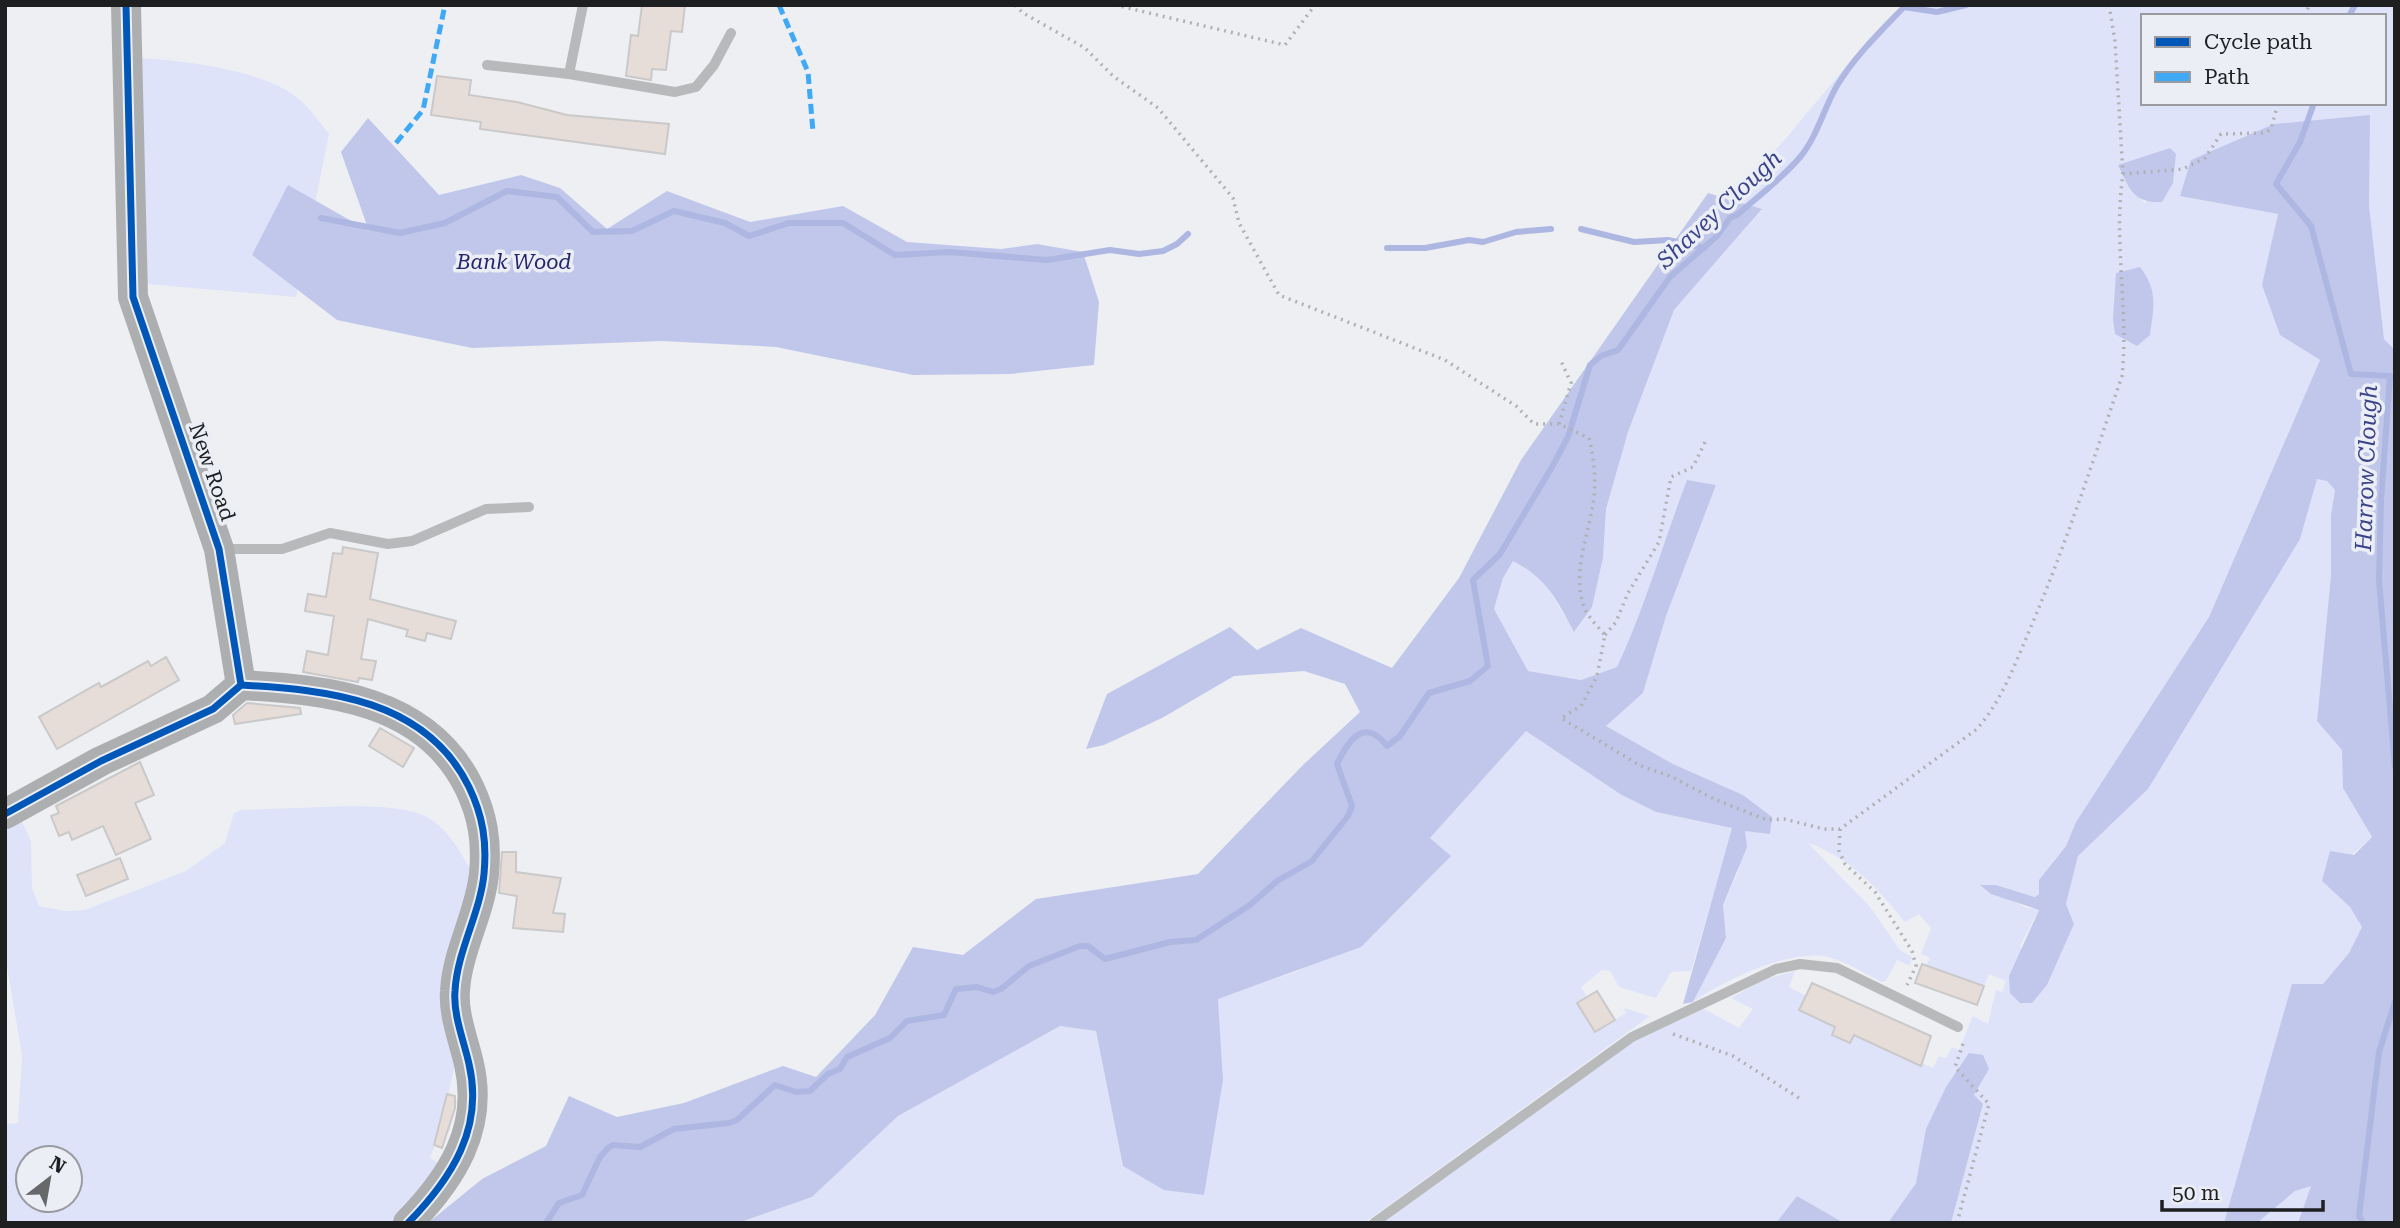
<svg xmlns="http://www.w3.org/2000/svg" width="2400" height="1228" viewBox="0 0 2400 1228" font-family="'Roboto Serif',serif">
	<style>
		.green { fill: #dee3fa; fill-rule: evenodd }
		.forest { fill: #c0c7ea }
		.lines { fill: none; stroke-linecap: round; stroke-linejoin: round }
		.stream { stroke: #aeb6e2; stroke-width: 6 }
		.building { fill: #e6dcd8; stroke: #cac9ca; stroke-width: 2 }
		.path { stroke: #b0b1b2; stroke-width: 3.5; stroke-dasharray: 2 5; stroke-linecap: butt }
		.lane { stroke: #b8b9ba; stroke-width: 10 }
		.secondary { stroke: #adaeb0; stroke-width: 30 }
		.quiet { stroke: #3fa9f5; stroke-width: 5; stroke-dasharray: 10 5; stroke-linecap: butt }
		.cycleway-casing { stroke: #eceef5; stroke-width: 11 }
		.cycleway { stroke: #0057b8; stroke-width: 7 }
		.labels { text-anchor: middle; stroke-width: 7; stroke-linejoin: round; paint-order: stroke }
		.park-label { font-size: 21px; font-style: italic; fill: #23266c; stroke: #eceef5 }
		.street-label { font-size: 21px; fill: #1e1f21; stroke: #eceef5 }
		.water-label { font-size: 23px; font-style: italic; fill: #3b438b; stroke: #eceef5 }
	</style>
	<rect width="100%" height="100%" fill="#eeeff3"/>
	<!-- green -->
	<g class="green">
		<path d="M1925 5H2395V350L2384 339 2369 205V116L2192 160 2181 196 2278 214 2263 285 2280 335 2320 360 2209 617 2076 822 2066 846 2039 880V894L2036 897 1996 885 1981 886 2027 908 2039 909 2020 946 2047 985 2074 924 2066 904 2078 856 2148 789 2317 478 2327 481 2335 490 2331 515V575L2317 721 2343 750V788L2372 837 2322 881 2350 907 2362 927 2349 953 2323 984 2239 1179 2224 1223H1951L1983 1105 1974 1095 1989 1069 1921 1163 1916 1183 1888 1223H1844L1797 1196 1776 1223H1381L1633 1042 1704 1009 1739 1028 1753 1009 1731 998 1763 980 1795 971 1789 987 1806 996 1800 1010 1835 1027 1832 1035 1850 1043 1854 1035 1921 1065 1922 1063 1933 1068 1939 1056 1946 1058 1952 1047 1959 1050 1973 1016 1988 1024 1996 990 2002 992 2006 981 1989 974 1984 986 1926 965 1930 958 1921 954 1931 928 1919 914 1905 922C1877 888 1851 858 1808 843L1871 908 1900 950 1912 957 1910 966 1897 960 1886 981 1882 982C1865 974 1846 961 1828 957 1790 948 1723 981 1693 1002L1726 938 1723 905 1738 872 1745 831 1743 795 1673 764 1606 726 1643 693 1666 616 1716 485 1687 481C1663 543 1645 607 1617 667L1581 680 1528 671 1494 609 1503 578 1513 560C1552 581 1552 600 1575 631L1592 607 1603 558 1606 509 1628 432 1674 310 1762 210 1729 199 1782 143 1853 58 1869 48 1873 37 1904 7ZM2143 16H2384V103H2143ZM2170 148 2145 203 2131 191 2119 166Z"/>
		<path d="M142 58C185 61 269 70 301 101 312 111 320 123 329 134L296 297 147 284Z"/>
		<path d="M1526 731 1620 794 1656 812 1733 828 1691 971 1671 972 1656 998 1619 987 1610 971 1602 970 1581 987 1587 997 1577 1003 1595 1032 1626 1013 1624 1008 1650 1016 1364 1223H738L812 1197 898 1116 1060 1026 1096 1031 1123 1166 1223 1080 1218 998 1298 971 1389 919 1450 856 1430 838Z"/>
		<path d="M350 806C418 808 439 808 472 873L441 978 440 996 455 1064 440 1131 430 1158 443 1166 391 1223H5V1124L18 1123 22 1055 5 955V824L20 818 31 841 32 888 39 906 65 911 85 910 186 871 225 843 234 813 241 810ZM28 1158H70V1200H28Z"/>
		<path d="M2312 1185 2298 1223H2257L2295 1191Z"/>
	</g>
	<!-- forest -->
	<g class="forest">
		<path d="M2370 115 2369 205 2384 339 2395 350V1223H2298L2311 1186 2295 1191 2257 1223H2224L2292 984H2323L2349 953 2362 927 2350 907 2322 881 2330 851 2354 855 2372 837 2343 788 2342 750 2317 721 2331 575V515L2335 490 2327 481 2317 479 2300 539 2148 789 2078 856 2066 904 2074 924 2047 985 2032 1003H2020L2010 993 2009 976 2039 910 1991 894 1980 885H1996L2035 897 2039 894V880L2066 846 2076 822 2209 617 2320 360 2280 335 2262 285 2278 214 2180 196 2191 160 2274 124Z"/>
		<path d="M368 118 439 195 521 175 560 188 607 229 667 191 750 222 843 206 907 242 1001 249 1037 244 1083 252 1099 302 1094 365 1010 374 913 375 776 347 662 341 472 348 337 320 252 255 288 185 369 231 341 152Z"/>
		<path d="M2170 148 2176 154 2173 183 2162 202C2132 203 2130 189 2118 165Z"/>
		<path d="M1708 193 1762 209 1674 310 1628 432 1606 509 1603 558 1592 607 1574 632C1557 600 1547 578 1513 561L1503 578 1494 609 1528 671 1581 680 1617 667C1645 607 1663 543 1687 480L1716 485 1666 616 1643 693 1606 726 1673 764 1743 795 1772 817 1770 834 1745 831 1747 847 1723 905 1726 938 1693 1002 1683 1004 1732 828 1656 812 1620 794 1526 731 1430 838 1451 856 1361 947 1218 999 1223 1080 1204 1195 1164 1190 1123 1166 1096 1031 1060 1026 898 1116 812 1197 738 1223H428L482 1179 546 1146 569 1096 617 1117 684 1103 783 1066 816 1077 875 1015 913 947 963 955 1036 899 1198 874 1303 765 1360 712 1345 684 1304 671 1234 676 1162 718 1104 745 1086 749 1107 694 1230 627 1257 650 1301 628 1392 668 1459 578 1521 460Z"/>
		<path d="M2140 267C2158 290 2154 307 2150 335L2137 346 2115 334 2113 318 2116 273Z"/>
		<path d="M1969 1053 1983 1055 1989 1069 1974 1095 1983 1104 1951 1223H1888L1916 1183 1926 1129 1946 1087Z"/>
		<path d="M1797 1196 1844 1223H1776Z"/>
	</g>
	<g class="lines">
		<!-- stream -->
		<g class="stream">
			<path d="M2349 16 2355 5"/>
			<path d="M2314 103 2300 142 2276 184 2311 226 2351 374 2390 376 2381 500 2379 580 2395 767"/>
			<path d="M321 218 400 233 445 223 507 191 557 197 593 232 632 231 674 211 725 223 749 236 789 223H843L895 255 949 252 1047 260 1110 250 1139 254 1163 251 1177 244 1188 234"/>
			<path d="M1581 229 1634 242 1668 240 1704 248"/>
			<path d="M1387 248H1425L1469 240 1483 242 1516 232 1551 229"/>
			<path d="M546 1223 559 1203 582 1195 600 1157 608 1148 613 1145 640 1147 674 1129 729 1123 737 1120 775 1085 796 1092 810 1091 828 1074 840 1069 847 1057 890 1038 907 1021 944 1015 956 989 977 987 993 992 1001 989 1029 966 1080 946H1088L1105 959 1170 942 1196 940 1250 905 1277 881 1312 861 1348 816 1352 806 1337 764C1348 741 1364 716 1387 746L1400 736 1429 693 1470 681 1488 666 1473 580 1500 554 1552 467 1568 437 1590 365 1601 356 1618 350 1670 277 1717 236 1730 218 1737 215C1758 196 1783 178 1801 156 1818 135 1824 107 1838 84 1856 55 1881 31 1904 7L1937 12 1966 5"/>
			<path d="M2363 1223 2359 1216 2379 1052 2395 1002"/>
		</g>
	</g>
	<!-- building -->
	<g class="building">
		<path d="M642 5H685L682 32 671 31 666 70 652 69 651 80 626 76 631 35 638 36Z"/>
		<path d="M437 76 471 80 469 95 517 102 567 115 669 124 665 154 480 129 481 122 431 115Z"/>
		<path d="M343 547 378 553 370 599 456 621 451 639 427 633 425 641 406 636 408 630 368 619 361 659 376 661 372 680 359 678 358 682 303 672 307 651 328 655 334 616 305 611 308 594 326 597 333 553 342 554Z"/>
		<path d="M166 657 179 680 57 749 39 717 99 683 101 687 148 661 151 666Z"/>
		<path d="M247 703 300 708 301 714 235 724 233 715Z"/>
		<path d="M380 728 414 748 403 767 369 746Z"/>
		<path d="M140 762 154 795 135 803 151 839 116 855 103 826 72 840 69 832 59 836 51 816 59 813 56 806Z"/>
		<path d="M502 852H516V872L561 878 553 913 565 914 563 932 513 928 517 896 499 893Z"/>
		<path d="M120 858 128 879 86 896 77 875Z"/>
		<path d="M1922 964 1984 986 1977 1005 1915 983Z"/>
		<path d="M1812 983 1931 1036 1921 1066 1854 1035 1850 1043 1832 1035 1835 1027 1799 1010Z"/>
		<path d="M1597 991 1615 1020 1595 1032 1577 1003Z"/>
		<path d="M447 1094 455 1096V1108L442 1148 434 1145Z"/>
	</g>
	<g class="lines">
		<!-- path -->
		<g class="path">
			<path d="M1015 5 1023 13 1085 48 1113 76 1158 108 1233 198 1239 223 1279 295 1445 360 1516 406 1534 424H1559L1589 438C1594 458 1596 476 1594 497 1590 533 1570 573 1585 609 1589 618 1599 628 1605 635L1597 676 1581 706 1561 718 1641 766 1670 776 1714 799 1767 820 1784 819 1824 829H1840L1977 729C2002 700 2015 664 2030 629 2065 547 2093 461 2122 376 2129 309 2113 241 2123 174L2183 169 2205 158 2221 134 2265 133 2271 129 2278 103"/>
			<path d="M1115 5 1285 45 1315 5"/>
			<path d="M2109 5 2115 41 2123 174"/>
			<path d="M2305 16 2309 5"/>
			<path d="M1559 424 1571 383 1561 361"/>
			<path d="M1605 635 1616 622 1628 593 1659 542 1671 477 1693 467 1707 438"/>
			<path d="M1840 829 1839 851 1845 864 1875 892 1912 951 1916 966 1907 985"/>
			<path d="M1673 1034 1733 1056 1799 1098"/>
			<path d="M1957 1223 1989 1104 1955 1067 1964 1041"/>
		</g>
		<!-- lane -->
		<g class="lane">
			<path d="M487 65 569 74 675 92 696 87 714 65 731 33"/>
			<path d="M569 74 583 5"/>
			<path d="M222 549H282L330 533 388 544 412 541 486 509 529 507"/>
			<path d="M1374 1223 1632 1037 1776 969 1800 964 1837 968 1958 1027"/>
		</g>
		<!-- secondary -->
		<g class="secondary">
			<path d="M241 685C328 690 426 699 469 787 483 816 487 842 484 874 480 914 457 951 455 991 453 1015 464 1041 469 1064 484 1128 452 1178 408 1223"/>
			<path d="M5 814 101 761 213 709 241 685 219 549 133 297 126 5"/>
		</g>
		<!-- quiet -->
		<g class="quiet">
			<path d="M779 5 808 72 813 132"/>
			<path d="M396 143 423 110 445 5"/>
		</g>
		<!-- cycleway casing -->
		<g class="cycleway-casing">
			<g id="cycleway">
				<path d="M241 685C328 690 426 699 469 787 483 816 487 842 484 874 480 914 457 951 455 991 453 1015 464 1041 469 1064 484 1128 452 1178 408 1223"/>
				<path d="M5 814 101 761 213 709 241 685 219 549 133 297 126 5"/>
			</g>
		</g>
		<!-- cycleway -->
		<use href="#cycleway" class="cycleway"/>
	</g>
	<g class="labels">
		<!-- park labels -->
		<g class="park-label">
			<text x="514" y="269">Bank Wood</text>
		</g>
		<!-- street labels -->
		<g class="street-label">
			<text transform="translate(212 472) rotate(71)" y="7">New Road</text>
		</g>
		<!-- water labels -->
		<g class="water-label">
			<text transform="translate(1719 209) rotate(-43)" y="8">Shavey Clough</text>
			<text transform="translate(2366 468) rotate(-88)" y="8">Harrow Clough</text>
		</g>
	</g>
	<!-- border -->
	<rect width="2400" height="1228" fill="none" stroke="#1e1f21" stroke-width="14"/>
	<!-- legend -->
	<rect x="2141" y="14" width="245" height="91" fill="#eceef5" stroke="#9a9ba0" stroke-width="2"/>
	<rect x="2155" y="37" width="35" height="10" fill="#0057b8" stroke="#9a9ba0" stroke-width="2"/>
	<text x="2204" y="49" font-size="21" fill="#1e1f21">Cycle path</text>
	<rect x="2155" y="72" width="35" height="10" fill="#3fa9f5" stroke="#9a9ba0" stroke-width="2"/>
	<text x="2204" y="84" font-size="21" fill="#1e1f21">Path</text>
	<!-- north arrow -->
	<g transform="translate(49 1179) rotate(31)"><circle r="33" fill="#eceef5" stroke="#9a9ba0" stroke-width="2"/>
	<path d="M0-5L12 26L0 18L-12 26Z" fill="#67686a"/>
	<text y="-10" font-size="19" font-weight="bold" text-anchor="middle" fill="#1e1f21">N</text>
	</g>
	<!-- scale -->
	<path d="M2162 1200v10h161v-10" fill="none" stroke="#1e1f21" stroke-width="3.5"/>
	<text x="2172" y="1200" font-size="21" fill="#1e1f21" stroke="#eceef5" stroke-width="5" paint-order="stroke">50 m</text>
</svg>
